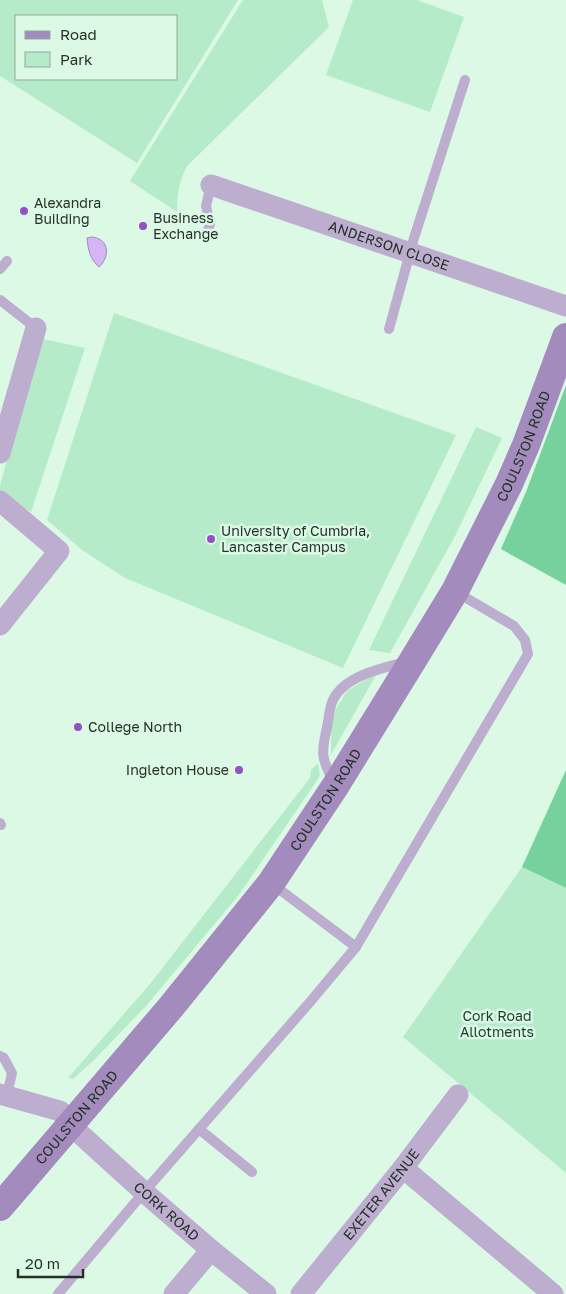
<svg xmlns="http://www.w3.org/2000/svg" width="566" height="1294" viewBox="0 0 566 1294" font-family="'Golos Text',sans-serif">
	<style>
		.green { fill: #b6ebc9; fill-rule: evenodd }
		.forest { fill: #77d19c }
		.water { fill: #d5b5f5; stroke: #a08db8 }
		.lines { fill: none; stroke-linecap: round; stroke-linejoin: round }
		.lane { stroke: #bdadcf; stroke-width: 10 }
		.street { stroke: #bdadcf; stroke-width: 21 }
		.secondary { stroke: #a48bbe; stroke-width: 28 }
		.poi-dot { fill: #9251c7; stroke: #dbf9e5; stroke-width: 2 }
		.labels { text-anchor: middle; stroke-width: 5; stroke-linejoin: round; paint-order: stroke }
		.poi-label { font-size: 14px; fill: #253029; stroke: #dbf9e5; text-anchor: start }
		.street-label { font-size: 14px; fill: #253029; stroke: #dbf9e5 }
		.park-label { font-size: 14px; fill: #183f29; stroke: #dbf9e5 }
	</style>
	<rect width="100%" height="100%" fill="#dbf9e5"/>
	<!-- green -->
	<g class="green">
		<path d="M0 0H238L137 163 0 76ZM16 16H176V79H16Z"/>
		<path d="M243 0H322L329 27 187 166C179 181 177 194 177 212L130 181Z"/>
		<path d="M353 0H417L464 17 430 112 326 75Z"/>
		<path d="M114 313 456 435 343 668 125 578 82 550 47 520Z"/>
		<path d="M39 338 85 348 31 512 0 493V486Z"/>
		<path d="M476 427 502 438 455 536 390 653 369 650Z"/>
		<path d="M377 673 331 755V727L336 709 347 691Z"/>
		<path d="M318 763 320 776 238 896 145 1007 93 1061 73 1079 68 1078 150 984 310 778 311 770Z"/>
		<path d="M522 867 566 888V1173L403 1037Z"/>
	</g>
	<!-- forest -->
	<g class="forest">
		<path d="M566 385V585L501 549 526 492Z"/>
		<path d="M566 770V888L522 867Z"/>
	</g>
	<!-- water -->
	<path class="water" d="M92 237C110 239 110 257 99 267 90 259 88 250 87 238Z"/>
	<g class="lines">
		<!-- lane -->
		<g class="lane">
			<path d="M207 234 210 224 206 206 211 185"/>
			<path d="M0 269 7 261"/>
			<path d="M0 300 36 328"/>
			<path d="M389 329 414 238 465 80"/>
			<path d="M334 782C321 759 321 753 327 727 329 719 329 708 333 700 344 676 382 668 406 662"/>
			<path d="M0 823 1 825"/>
			<path d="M271 883 356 947"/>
			<path d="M0 1056 4 1058 12 1073 7 1095"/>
			<path d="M199 1129 252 1172"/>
			<path d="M58 1294 144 1192 310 1002 356 947 528 654 525 640 514 626 456 592"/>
		</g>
		<!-- street -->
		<g class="street">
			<path id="s1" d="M211 185 566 306"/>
			<path d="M0 453 36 328"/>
			<path d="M0 501 59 551 0 625"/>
			<path id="s2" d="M0 1094 60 1111 78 1132 144 1192 211 1250 266 1294"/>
			<path d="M403 1168 553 1294"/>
			<path d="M174 1294 211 1250"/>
			<path id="s3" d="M301 1294 403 1168 458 1095"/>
		</g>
		<!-- secondary -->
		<path class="secondary" id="s4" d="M0 1207 171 1007 271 883 336 785 413 660 455 591 509 484 526 445 566 337"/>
	</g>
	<!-- markers -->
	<g class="poi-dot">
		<circle cx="24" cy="211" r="5"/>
		<circle cx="143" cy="226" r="5"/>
		<circle cx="211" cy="539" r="5"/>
		<circle cx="78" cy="727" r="5"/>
		<circle cx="239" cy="770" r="5"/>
	</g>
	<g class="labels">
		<!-- poi labels -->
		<g class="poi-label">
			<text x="34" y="208">Alexandra<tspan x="34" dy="16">Building</tspan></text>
			<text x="153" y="223">Business<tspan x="153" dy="16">Exchange</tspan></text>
			<text x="221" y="536">University of Cumbria,<tspan x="221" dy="16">Lancaster Campus</tspan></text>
			<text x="88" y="732">College North</text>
			<text x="229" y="775" text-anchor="end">Ingleton House</text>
		</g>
		<!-- street labels -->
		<g class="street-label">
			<text dy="5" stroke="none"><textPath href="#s1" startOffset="188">ANDERSON CLOSE</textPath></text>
			<text dy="5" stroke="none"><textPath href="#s4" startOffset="928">COULSTON ROAD</textPath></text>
			<text dy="5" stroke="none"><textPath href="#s4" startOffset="522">COULSTON ROAD</textPath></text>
			<text dy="5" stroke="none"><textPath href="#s4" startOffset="118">COULSTON ROAD</textPath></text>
			<text dy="5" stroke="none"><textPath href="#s3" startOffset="128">EXETER AVENUE</textPath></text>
			<text dy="5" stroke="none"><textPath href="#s2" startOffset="209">CORK ROAD</textPath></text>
		</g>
		<!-- park labels -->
		<g class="park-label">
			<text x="497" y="1021">Cork Road<tspan x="497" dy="16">Allotments</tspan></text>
		</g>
	</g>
	<!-- legend -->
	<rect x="15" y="15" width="162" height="65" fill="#dbf9e5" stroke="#92a99a"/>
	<rect x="25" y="31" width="25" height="8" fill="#a48bbe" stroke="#92a99a"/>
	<text x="60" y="40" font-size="15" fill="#253029">Road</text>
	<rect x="25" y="52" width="25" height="15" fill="#b6ebc9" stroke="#92a99a"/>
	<text x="60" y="65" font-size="15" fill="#253029">Park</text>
	<!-- scale -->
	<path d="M18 1269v8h65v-8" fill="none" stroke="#253029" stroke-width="2.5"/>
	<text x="25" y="1269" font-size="15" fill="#253029" stroke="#dbf9e5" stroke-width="4" paint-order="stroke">20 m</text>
</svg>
